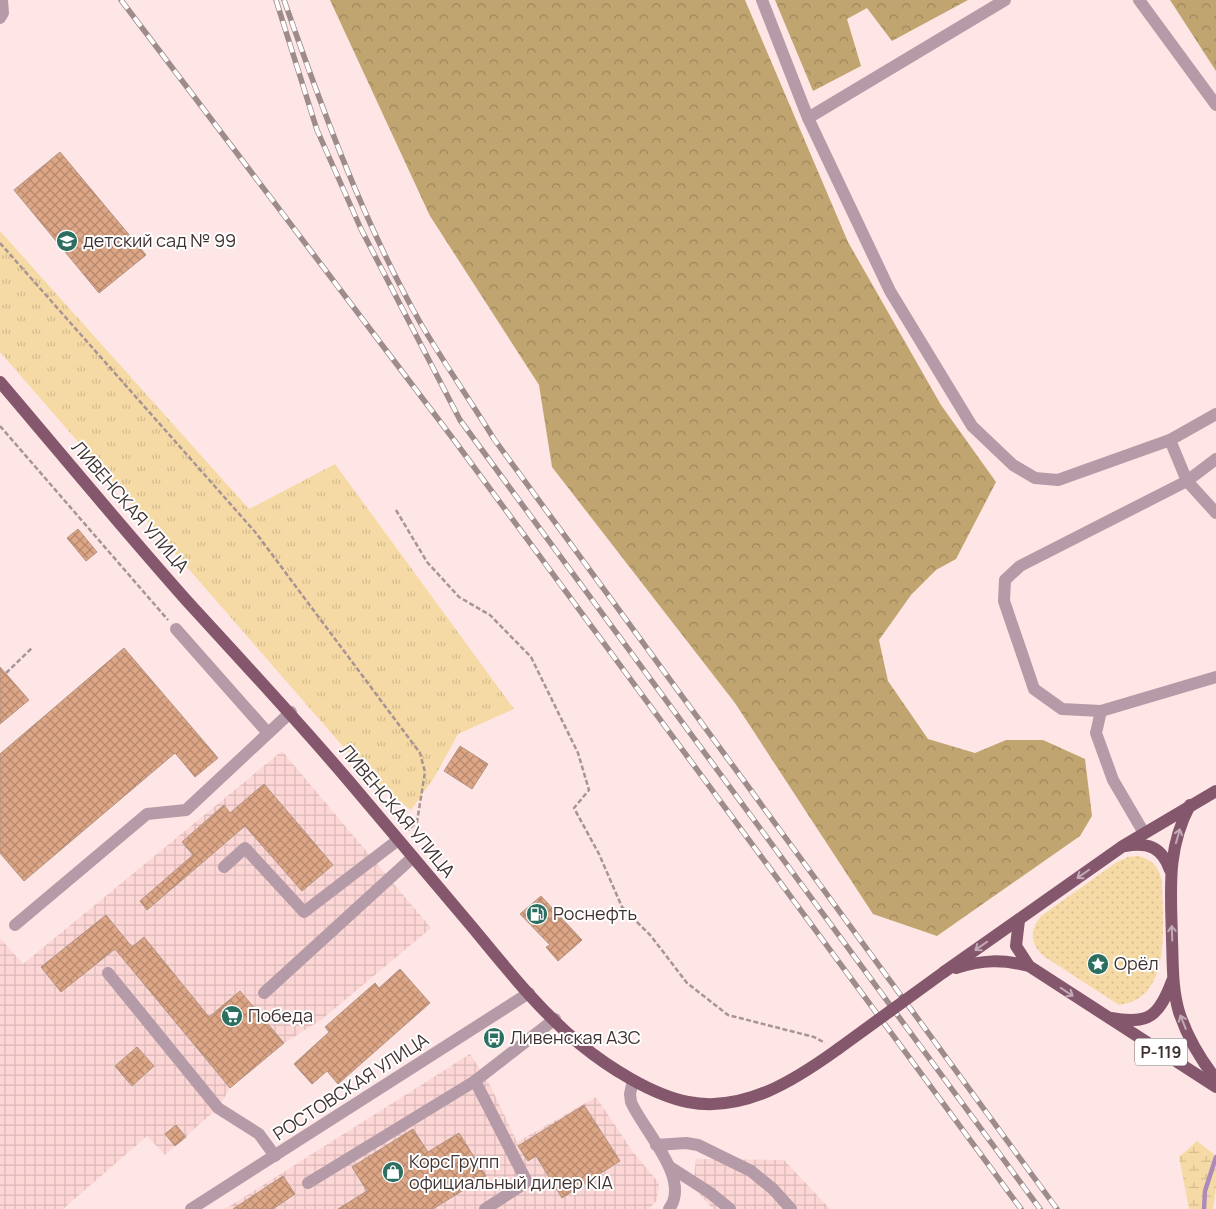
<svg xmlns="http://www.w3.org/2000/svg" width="1216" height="1209" viewBox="0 0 1216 1209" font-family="Manrope,sans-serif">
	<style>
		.industrial { fill: url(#industrial-grid) }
		.grass { fill: url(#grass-dots) }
		.forest { fill: url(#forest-crowns) }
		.wetland { fill: url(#wetland-marsh) }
		.park { fill: url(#park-tufts) }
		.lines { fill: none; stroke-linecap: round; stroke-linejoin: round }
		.stream { stroke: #ad8ab9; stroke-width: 4.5 }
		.building { fill: url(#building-cross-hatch); stroke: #b39585 }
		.path { stroke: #a89494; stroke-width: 2.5; stroke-dasharray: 5 2.5; stroke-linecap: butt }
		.minor { stroke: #b59ba7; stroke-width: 12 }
		.major { stroke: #84576d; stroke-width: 12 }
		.rail-casing { stroke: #9e8b8b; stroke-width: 5.5 }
		.rail { stroke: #fff; stroke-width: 4; stroke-dasharray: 11; stroke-linecap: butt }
		.major-bridge { stroke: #84576d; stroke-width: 12 }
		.oneway { stroke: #c2abb6 }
		.labels { text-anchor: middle; stroke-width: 4; stroke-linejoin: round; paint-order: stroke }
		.shield { fill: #fff; stroke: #7a7070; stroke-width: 1 }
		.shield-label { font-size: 16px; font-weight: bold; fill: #413232 }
		.poi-label { font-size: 18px; fill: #413232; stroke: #fff; text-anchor: start }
		.street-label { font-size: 18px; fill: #413232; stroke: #fff }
	</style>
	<defs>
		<pattern id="industrial-grid" width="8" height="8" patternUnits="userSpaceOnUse" patternTransform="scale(1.25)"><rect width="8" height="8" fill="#fcd7d6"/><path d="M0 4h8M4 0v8" fill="none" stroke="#d9b9b8"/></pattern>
		<pattern id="grass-dots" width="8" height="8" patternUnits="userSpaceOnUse" patternTransform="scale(1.25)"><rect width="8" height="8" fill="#f6daa5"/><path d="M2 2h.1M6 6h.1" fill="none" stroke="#d4bc8e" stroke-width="1.8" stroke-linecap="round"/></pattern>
		<pattern id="forest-crowns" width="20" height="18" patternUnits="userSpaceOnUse" patternTransform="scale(1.25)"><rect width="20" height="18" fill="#c1a570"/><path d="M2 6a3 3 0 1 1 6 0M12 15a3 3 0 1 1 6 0" fill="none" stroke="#9e875d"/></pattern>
		<pattern id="wetland-marsh" width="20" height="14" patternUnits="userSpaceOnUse" patternTransform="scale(1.25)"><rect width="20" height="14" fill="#f6daa5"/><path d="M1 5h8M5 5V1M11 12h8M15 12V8" fill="none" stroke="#d4bc8e"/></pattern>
		<pattern id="park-tufts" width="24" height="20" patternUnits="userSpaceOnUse" patternTransform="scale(1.25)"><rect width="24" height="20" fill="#f6daa5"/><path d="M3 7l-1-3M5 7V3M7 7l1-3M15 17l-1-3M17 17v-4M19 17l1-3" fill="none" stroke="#d4bc8e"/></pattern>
		<pattern id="building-cross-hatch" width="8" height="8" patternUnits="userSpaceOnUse" patternTransform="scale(1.25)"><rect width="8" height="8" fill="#dda686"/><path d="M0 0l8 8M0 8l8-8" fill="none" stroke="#b5886e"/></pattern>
	</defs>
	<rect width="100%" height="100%" fill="#fde6e5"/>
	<!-- industrial -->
	<g class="industrial">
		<path d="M282 751 431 928 321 1020 284 1043 240 991 186 1036 230 1088 218 1108 165 1155 147 1136 63 1209H0V938L23 964Z"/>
		<path d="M470 1054 491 1087 517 1142 596 1097 633 1152 659 1183 657 1200 649 1209H225Z"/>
		<path d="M696 1159 784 1160 830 1209H713L693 1187Z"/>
	</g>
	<!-- grass -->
	<path class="grass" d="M1138 856C1153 860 1158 866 1162 881 1162 921 1174 999 1119 1005L1045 957C1030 944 1029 932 1041 916L1117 862 1128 857Z"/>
	<!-- forest -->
	<g class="forest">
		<path d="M330 0H745L848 242 941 405 996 482 956 559 936 570 911 595 879 640 888 681 928 739 975 753 1006 740H1043L1085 759 1092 816 1080 836 937 936 873 914 735 703 552 467 539 385 430 216Z"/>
		<path d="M775 0H968L892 41 867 8 847 19 861 66 813 91Z"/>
		<path d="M1170 0H1216V71Z"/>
	</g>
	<!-- wetland -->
	<path class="wetland" d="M1197 1141 1216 1156V1188L1213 1209H1189L1179 1157Z"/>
	<!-- park -->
	<path class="park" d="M0 231 249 509 335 464 514 709 458 734 434 778 411 810 373 781 0 352Z"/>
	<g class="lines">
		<!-- stream -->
		<path class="stream" d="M1204 1209 1205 1191 1216 1157"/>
	</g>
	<!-- building -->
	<g class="building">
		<path d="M60 152 146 255 99 293 14 190Z"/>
		<path d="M78 529 97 552 86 561 67 538Z"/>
		<path d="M124 648 218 758 195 777 175 753 24 881 0 853V754Z"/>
		<path d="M0 667 29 700 0 724Z"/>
		<path d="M460 746 488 764 472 789 444 771Z"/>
		<path d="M264 784 333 865 302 891 245 826 147 910 140 901 193 855 182 842 224 805 230 813Z"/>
		<path d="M541 896 582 940 558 961 546 947 550 945 520 914Z"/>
		<path d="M106 915 132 947 144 937 209 1017 240 991 284 1043 230 1088 115 949 61 992 41 967Z"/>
		<path d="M400 969 430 1003 338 1084 327 1071 312 1084 294 1064 329 1032 325 1027 375 983 379 988Z"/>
		<path d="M137 1047 154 1066 132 1086 115 1066Z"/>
		<path d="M584 1105 620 1161 562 1198 536 1156 528 1161 518 1146Z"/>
		<path d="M176 1125 186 1137 175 1146 165 1134Z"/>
		<path d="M413 1129 428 1152 459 1133 486 1176 433 1209H338L367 1191 352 1167Z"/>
		<path d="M283 1176 295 1194 273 1209H233Z"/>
	</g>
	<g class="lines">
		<!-- path -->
		<g class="path">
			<path d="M0 243 256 533 420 753 425 772 417 822 408 830"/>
			<path d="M0 426 168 620"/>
			<path d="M396 510 427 562 459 597 490 615 531 657 578 753 589 790 574 808 599 854 622 907 651 936 687 983 728 1015 814 1037 825 1043"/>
			<path d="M6 673 33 647"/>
		</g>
		<!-- minor -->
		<g class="minor">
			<path d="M762 0 808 118 890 291 972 426 1013 465 1035 478 1058 480 1170 440 1187 481 1216 513"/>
			<path d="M1139 0 1216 105"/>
			<path d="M0 18 3 13 2 0"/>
			<path d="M808 118 1005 0"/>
			<path d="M1170 440 1216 414"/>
			<path d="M1216 459 1187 481 1020 566 1005 580 1004 601 1034 689 1062 709 1101 711 1216 677"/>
			<path d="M176 629 268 733"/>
			<path d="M1101 711 1096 733 1113 780 1144 833"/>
			<path d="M224 867 245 848 304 912 398 840"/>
			<path d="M15 925 147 814 186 810 291 712"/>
			<path d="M108 973 218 1108 259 1134 275 1156"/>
			<path d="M264 993 413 857"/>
			<path d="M633 1080 630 1094 631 1102C643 1130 692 1179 669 1209"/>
			<path d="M656 1145 686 1143 698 1145 751 1171 773 1189 791 1209"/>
			<path d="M670 1167 709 1192 730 1209"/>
			<path d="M308 1183 475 1081"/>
			<path d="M191 1209 529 993"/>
			<path d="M485 1209 527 1182 475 1081 555 1019"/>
		</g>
		<!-- major -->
		<g class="major">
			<path d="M0 382C62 455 123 529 187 601 241 660 296 719 348 780 389 829 431 878 473 928 506 968 540 1011 580 1044 608 1067 652 1095 688 1102 744 1113 795 1080 838 1049"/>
			<path d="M1190 805C1166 850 1171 891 1172 940 1173 965 1172 988 1179 1012 1187 1036 1200 1059 1216 1079"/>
			<path d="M1125 846C1148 842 1162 847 1170 870"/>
			<path d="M1019 920 1016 946 1029 966"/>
			<path d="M956 968C982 960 1002 959 1029 966L1216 1087"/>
			<path d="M944 972 1123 846 1216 791"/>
			<path d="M1111 1018C1149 1025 1159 1016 1172 981"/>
		</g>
		<!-- rail casing -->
		<g class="rail-casing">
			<g id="rail">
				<path d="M121 0 454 440 1021 1209"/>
				<path d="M276 0 317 130 361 229 460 420 1040 1209"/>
				<path d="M284 0C323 111 363 222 421 324 444 363 470 400 494 439L1057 1209"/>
			</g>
		</g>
		<!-- rail -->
		<use href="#rail" class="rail"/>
		<!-- major-bridge -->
		<path class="major-bridge" d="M838 1049 944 972"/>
	</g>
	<!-- one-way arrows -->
	<defs><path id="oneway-shaft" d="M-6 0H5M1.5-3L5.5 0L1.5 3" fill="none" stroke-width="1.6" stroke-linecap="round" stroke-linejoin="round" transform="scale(1.25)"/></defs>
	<g class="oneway">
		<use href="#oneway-shaft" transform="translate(1178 836) rotate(-74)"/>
		<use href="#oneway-shaft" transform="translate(1083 874) rotate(145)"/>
		<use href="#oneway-shaft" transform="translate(1172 933) rotate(-92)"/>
		<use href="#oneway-shaft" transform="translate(981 946) rotate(145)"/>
		<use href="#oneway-shaft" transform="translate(1067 992) rotate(34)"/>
		<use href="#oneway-shaft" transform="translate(1183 1022) rotate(-112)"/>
	</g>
	<!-- icons -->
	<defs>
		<g id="school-disc" transform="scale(1.125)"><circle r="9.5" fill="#2c6f61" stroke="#fff"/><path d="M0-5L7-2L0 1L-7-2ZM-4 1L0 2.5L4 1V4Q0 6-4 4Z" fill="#fff"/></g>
		<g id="fuel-disc" transform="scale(1.125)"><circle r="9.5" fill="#2c6f61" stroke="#fff"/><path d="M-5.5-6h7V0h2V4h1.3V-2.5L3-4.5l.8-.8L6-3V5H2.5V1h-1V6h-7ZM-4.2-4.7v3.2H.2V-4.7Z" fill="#fff"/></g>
		<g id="sight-disc" transform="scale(1.125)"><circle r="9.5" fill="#2c6f61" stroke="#fff"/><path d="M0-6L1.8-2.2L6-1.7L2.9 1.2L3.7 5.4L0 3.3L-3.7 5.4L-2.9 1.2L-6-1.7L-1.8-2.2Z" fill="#fff"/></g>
		<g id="supermarket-disc" transform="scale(1.125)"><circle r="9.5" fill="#2c6f61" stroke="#fff"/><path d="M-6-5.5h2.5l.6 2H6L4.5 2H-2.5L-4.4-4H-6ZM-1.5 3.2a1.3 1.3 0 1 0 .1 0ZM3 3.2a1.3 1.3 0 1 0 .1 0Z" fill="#fff"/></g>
		<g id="bus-disc" transform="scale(1.125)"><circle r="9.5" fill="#2c6f61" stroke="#fff"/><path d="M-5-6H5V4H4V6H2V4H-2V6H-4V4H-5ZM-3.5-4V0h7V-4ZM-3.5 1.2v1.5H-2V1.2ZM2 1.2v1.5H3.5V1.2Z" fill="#fff"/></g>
		<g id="shop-disc" transform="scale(1.125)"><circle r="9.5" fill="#2c6f61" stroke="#fff"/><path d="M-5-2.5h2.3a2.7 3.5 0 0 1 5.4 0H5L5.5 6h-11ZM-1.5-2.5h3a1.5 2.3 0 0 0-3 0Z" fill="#fff"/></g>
	</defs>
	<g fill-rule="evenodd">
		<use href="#school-disc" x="67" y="241"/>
		<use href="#fuel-disc" x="537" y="914"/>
		<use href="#sight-disc" x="1098" y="964"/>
		<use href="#supermarket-disc" x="232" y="1016"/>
		<use href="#bus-disc" x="494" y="1038"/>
		<use href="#shop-disc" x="393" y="1172"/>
	</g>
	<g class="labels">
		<!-- shield labels -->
		<rect class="shield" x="1135" y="1038.5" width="52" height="27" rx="4"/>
		<g class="shield-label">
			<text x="1161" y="1058">Р-119</text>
		</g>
		<!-- poi labels -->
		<g class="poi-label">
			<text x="83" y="247">детский сад № 99</text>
			<text x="553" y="920">Роснефть</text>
			<text x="1114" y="970">Орёл</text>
			<text x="248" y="1022">Победа</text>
			<text x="510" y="1044">Ливенская АЗС</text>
			<text x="409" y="1168">КорсГрупп<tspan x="409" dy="21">официальный дилер KIA</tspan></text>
		</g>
		<!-- street labels -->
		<g class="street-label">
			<text transform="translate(130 507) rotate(49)" y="6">ЛИВЕНСКАЯ УЛИЦА</text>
			<text transform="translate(397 811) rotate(50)" y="6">ЛИВЕНСКАЯ УЛИЦА</text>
			<text transform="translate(351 1087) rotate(-33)" y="6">РОСТОВСКАЯ УЛИЦА</text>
		</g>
	</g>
</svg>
